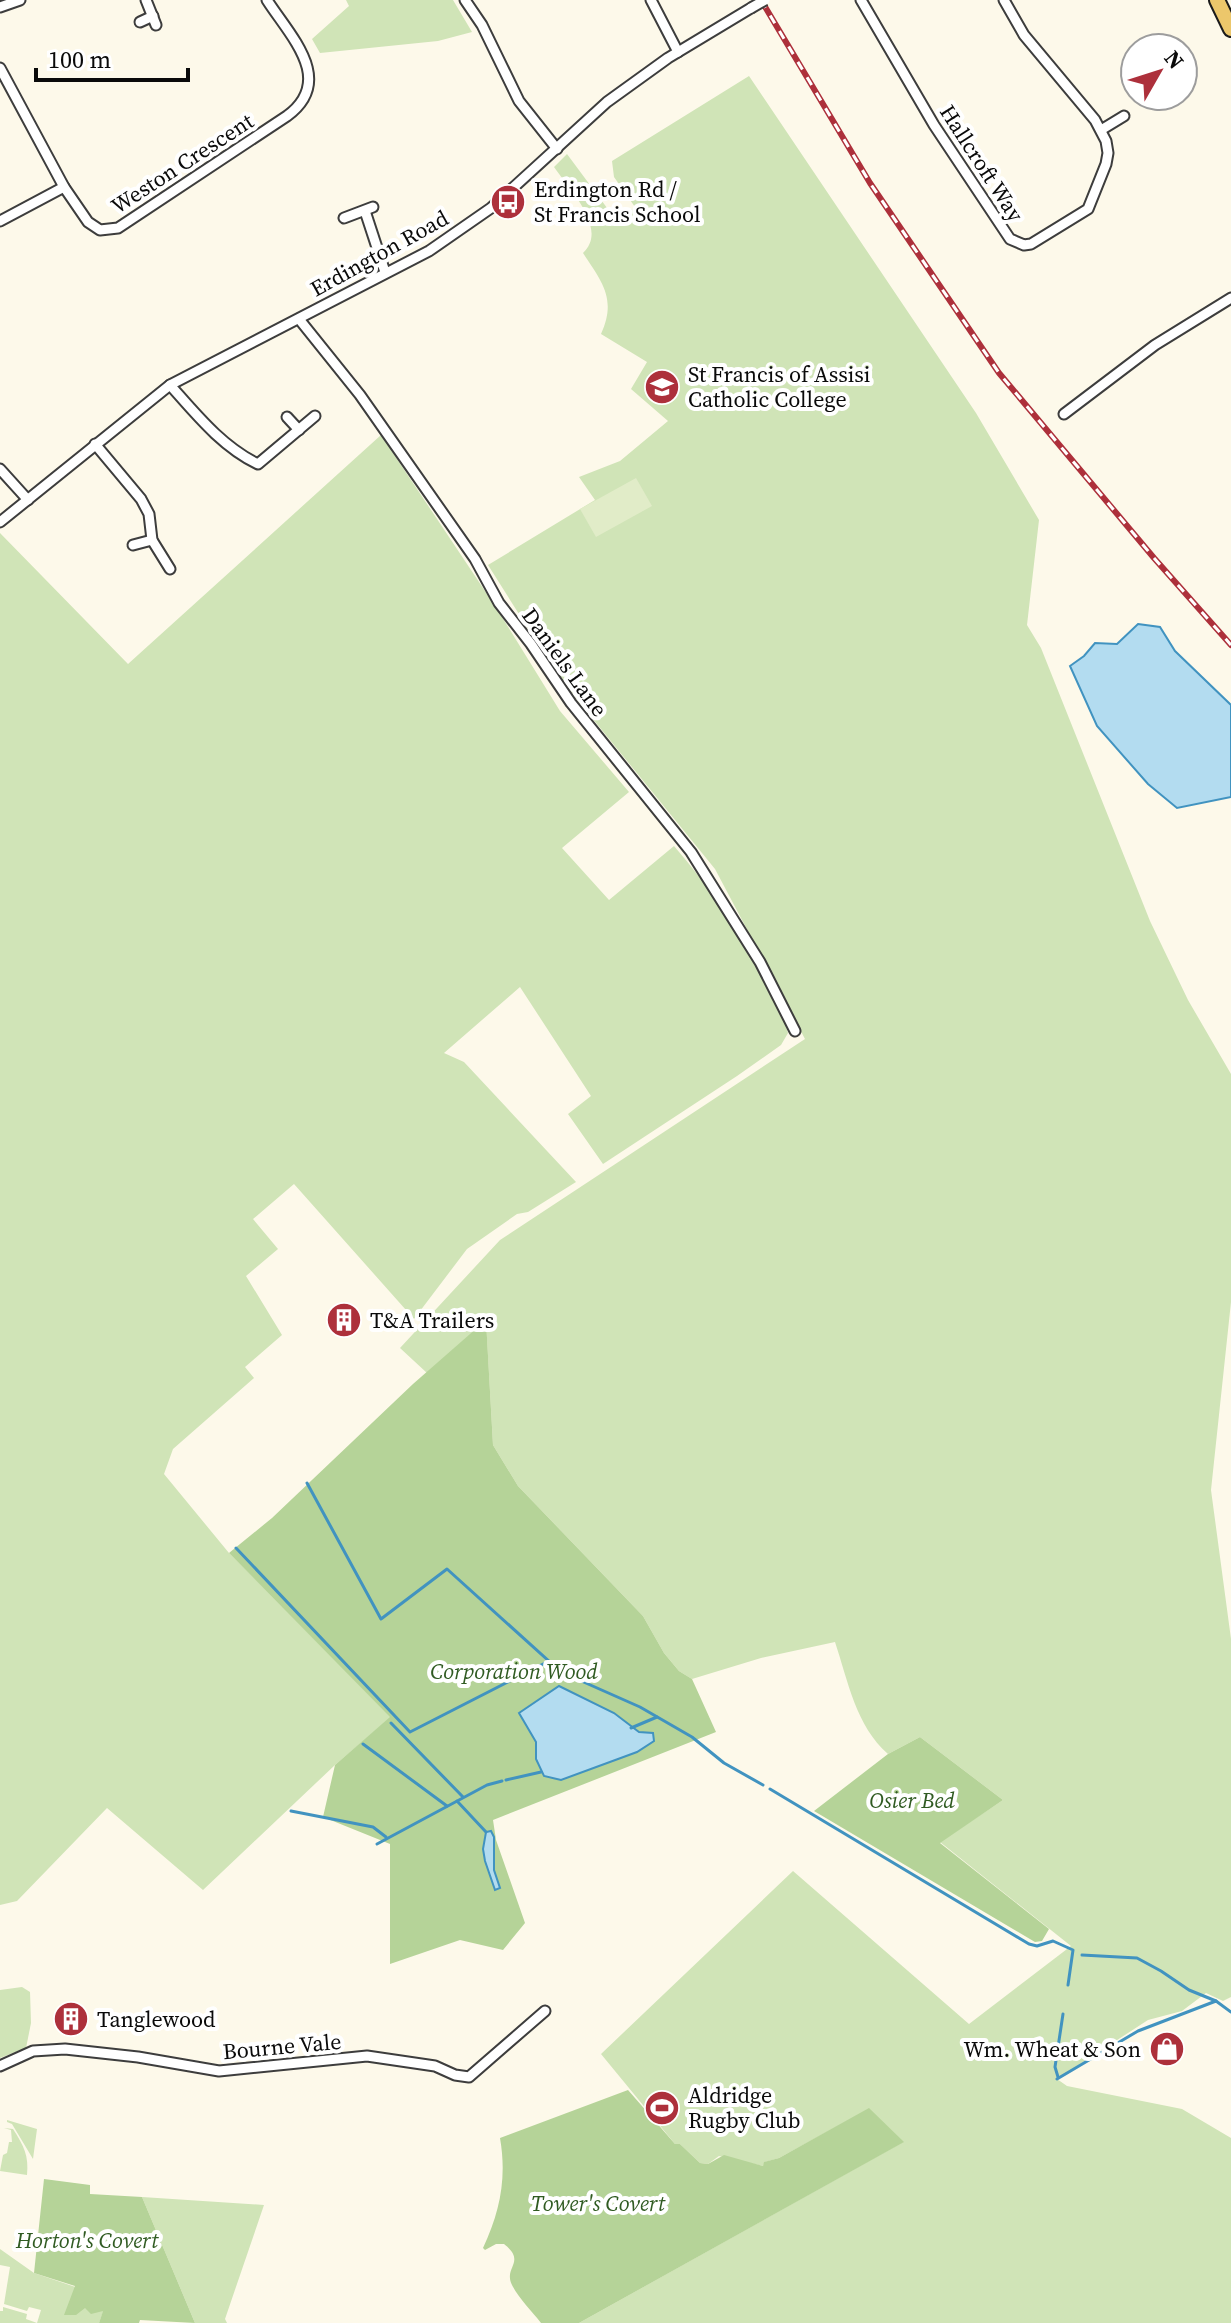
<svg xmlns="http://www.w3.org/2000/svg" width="1231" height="2323" viewBox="0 0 1231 2323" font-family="'Source Serif 4',serif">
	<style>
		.green { fill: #d0e4b7 }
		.forest { fill: #b5d398 }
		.pitch { fill: #e1ecc8 }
		.water { fill: #b3dcf0; stroke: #4193c0; stroke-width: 2 }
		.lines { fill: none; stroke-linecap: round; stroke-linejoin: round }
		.stream { stroke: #4193c0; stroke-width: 3 }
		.street-casing { stroke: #3d3d3d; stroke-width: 13 }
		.primary-casing { stroke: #1b1b1b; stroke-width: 18 }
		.street { stroke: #fff; stroke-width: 9 }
		.primary { stroke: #ecc76b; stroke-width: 14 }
		.rail-casing { stroke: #ad303b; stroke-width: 6 }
		.rail { stroke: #fff; stroke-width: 3; stroke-dasharray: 9; stroke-linecap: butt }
		.street-bridge-casing { stroke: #3d3d3d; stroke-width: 13; stroke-linecap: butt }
		.street-bridge { stroke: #fff; stroke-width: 9 }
		.labels { text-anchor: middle; stroke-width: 8; stroke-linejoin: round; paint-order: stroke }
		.street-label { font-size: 22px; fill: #0a0a0a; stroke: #fff }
		.poi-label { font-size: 22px; fill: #0a0a0a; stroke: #fff; text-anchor: start }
		.park-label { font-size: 22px; font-style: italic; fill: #305b22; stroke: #fff }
	</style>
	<rect width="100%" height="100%" fill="#fdf9ea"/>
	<!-- green -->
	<g class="green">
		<path d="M346 0H453L472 32 438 41 320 53 312 39 349 6Z"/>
		<path d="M749 76 976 413 1039 520 1027 625 1041 648 1150 921 1188 1000 1231 1074V1302L1211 1490 1231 1639V1997L1223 2001 1206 1993 1182 2011 1148 2020 1057 2079 1067 2086 1182 2109 1231 2138V2323H579L903 2142 869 2109 779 2158 765 2162 763 2166 719 2156 708 2164 700 2163 680 2144H675L601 2054 793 1871 969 2024 1071 1946 940 1842 1003 1800 920 1737 888 1754C856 1726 848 1681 835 1642L761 1658 692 1679 679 1671 664 1653 643 1616 518 1486 493 1445 486 1321 427 1373 400 1348 500 1240 805 1039 715 869 579 702 536 641 488 565 595 500 579 477 620 461 668 421 631 389 647 362 601 334C617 299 602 282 583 253 609 229 569 189 554 167L567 154 616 220 635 207 614 177 612 161Z"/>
		<path d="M381 435 497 609 560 711 629 792 562 848 609 900 674 846C712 890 743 935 769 987 776 1002 784 1017 788 1033L781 1045 737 1076 603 1164 568 1114 591 1096 520 987 444 1053 464 1062 576 1182 528 1212 517 1214 467 1249 414 1319 294 1184 253 1219 278 1249 246 1276 282 1335 245 1367 254 1378 173 1449 164 1474 229 1553 391 1717 335 1765 203 1890 107 1808 17 1901 0 1905V533L128 664Z"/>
		<path d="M22 1987 30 1992 31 2023 26 2048 0 2058V1990Z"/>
		<path d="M7 2120 37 2129 33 2159 12 2124 7 2122Z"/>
		<path d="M4 2128 13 2129C24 2146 29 2156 27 2175L0 2171 3 2155 7 2153 9 2142H12L11 2130Z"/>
		<path d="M142 2197 264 2205 225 2319 227 2323H195Z"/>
		<path d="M0 2249 34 2273 108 2298 99 2323H0V2311H3V2307L27 2314 26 2319 37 2323 41 2310 29 2307 27 2311 4 2304 10 2267 0 2265Z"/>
	</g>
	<!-- forest -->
	<g class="forest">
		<path d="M486 1320 493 1445 518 1486 643 1616 664 1653 679 1671 692 1679 716 1732 493 1820 496 1840 525 1923 503 1950 460 1940 390 1964V1844L323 1817 335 1765 390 1717 229 1553 272 1518 413 1384Z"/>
		<path d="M920 1737 1003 1800 940 1843 1049 1929 1042 1941 1035 1942 814 1811 888 1754Z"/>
		<path d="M628 2090 675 2144H680L700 2163 708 2164 724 2155 763 2166 764 2162 779 2158 869 2108 904 2142 579 2323H541C532 2311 519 2299 512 2285 503 2267 527 2262 504 2244H496L485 2250 483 2248C500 2212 507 2178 500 2138Z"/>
		<path d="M44 2179 90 2185V2194L142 2197 195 2323 140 2320 139 2323H99L103 2311 91 2314 85 2308 76 2315H64L75 2286 34 2273Z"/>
	</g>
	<!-- pitch -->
	<path class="pitch" d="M636 478 652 506 596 537 580 509Z"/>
	<!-- water -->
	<g class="water">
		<path d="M1138 624 1160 627 1175 651 1231 705V797L1177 808 1148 784 1097 726 1070 666 1084 656 1095 643 1117 644Z"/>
		<path d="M559 1686 614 1713 639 1732 653 1733 654 1741 637 1752 561 1780 544 1776 536 1759V1742L519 1713Z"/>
		<path d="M491 1831 494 1837V1870L500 1888 495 1890 485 1861 483 1849 486 1832Z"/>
	</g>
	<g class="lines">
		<!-- stream -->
		<g class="stream">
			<path d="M307 1483 381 1619 447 1569 561 1672 640 1707 692 1737 724 1763 763 1785"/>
			<path d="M236 1548 410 1732 547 1662"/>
			<path d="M391 1723 463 1797"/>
			<path d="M631 1728 657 1717"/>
			<path d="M363 1744 447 1806"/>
			<path d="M506 1780 541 1772"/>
			<path d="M770 1789 1029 1944 1037 1946 1053 1941 1073 1950 1068 1985"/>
			<path d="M457 1801 486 1832"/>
			<path d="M291 1811 373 1827 386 1837"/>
			<path d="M377 1844 487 1785 502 1781"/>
			<path d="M1082 1955 1137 1958 1161 1971 1189 1990 1216 2001"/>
			<path d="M1058 2077 1055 2067 1063 2014"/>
			<path d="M1057 2079 1138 2031 1216 2001 1231 2012"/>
		</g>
		<!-- street casing -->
		<g class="street-casing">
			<g id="street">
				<path d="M146 0 156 25"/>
				<path d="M465 0 482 25 519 101 557 149"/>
				<path d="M651 0 678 52"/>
				<path d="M861 0 934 125 1010 239 1024 245 1031 244 1088 209 1106 164 1108 153 1106 141 1095 120 1024 35 1004 0"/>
				<path d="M0 7 20 0"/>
				<path d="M140 22 153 16"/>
				<path d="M0 68 64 187 88 222 100 230 118 228 287 116C336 80 290 36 267 0"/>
				<path d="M1101 130 1124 116"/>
				<path d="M365 211 385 272"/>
				<path d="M344 218 373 207"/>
				<path d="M0 221 64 187"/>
				<path d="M299 319 360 395 475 559 499 603 531 644 571 703 691 852 760 962 795 1031"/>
				<path d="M170 385C195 413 222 447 258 464L315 416"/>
				<path d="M1064 414 1155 345 1231 298"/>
				<path d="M287 417 299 430"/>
				<path d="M95 444 141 499 149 514 152 540 170 569"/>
				<path d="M0 469 28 500"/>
				<path d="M0 522 170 385 429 251 491 208 607 102 668 58 751 8"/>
				<path d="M133 545 152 540"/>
				<path d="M0 2066 33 2051 65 2049 138 2057 219 2071 367 2056 435 2066 455 2075 469 2077 545 2011"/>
			</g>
		</g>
		<!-- primary casing -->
		<g class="primary-casing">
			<path id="primary" d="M1217 0 1231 29"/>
		</g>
		<!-- street -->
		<use href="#street" class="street"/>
		<!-- primary -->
		<use href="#primary" class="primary"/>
		<!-- rail casing -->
		<g class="rail-casing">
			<path id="rail" d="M761 0 870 183 999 373 1154 558 1231 645"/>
		</g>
		<!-- rail -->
		<use href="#rail" class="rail"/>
		<!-- street-bridge casing -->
		<g class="street-bridge-casing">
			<path id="street-bridge" d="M751 8 765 0"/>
		</g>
		<!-- street-bridge -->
		<use href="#street-bridge" class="street-bridge"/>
	</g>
	<!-- icons -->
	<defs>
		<g id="bus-disc" transform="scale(1.8)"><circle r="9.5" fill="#ad303b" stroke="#fff"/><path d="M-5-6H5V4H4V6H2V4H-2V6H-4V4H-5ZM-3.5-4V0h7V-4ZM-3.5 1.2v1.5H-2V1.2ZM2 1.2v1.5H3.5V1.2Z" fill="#fff"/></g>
		<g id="school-disc" transform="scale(1.8)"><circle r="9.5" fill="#ad303b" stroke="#fff"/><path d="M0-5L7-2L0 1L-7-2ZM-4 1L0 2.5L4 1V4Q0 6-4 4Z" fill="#fff"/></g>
		<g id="building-disc" transform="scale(1.8)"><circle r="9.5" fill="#ad303b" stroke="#fff"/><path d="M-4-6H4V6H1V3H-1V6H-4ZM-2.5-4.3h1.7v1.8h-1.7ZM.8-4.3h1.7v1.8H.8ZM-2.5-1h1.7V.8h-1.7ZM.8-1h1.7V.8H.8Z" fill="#fff"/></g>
		<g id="shop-disc" transform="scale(1.8)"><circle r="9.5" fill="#ad303b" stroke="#fff"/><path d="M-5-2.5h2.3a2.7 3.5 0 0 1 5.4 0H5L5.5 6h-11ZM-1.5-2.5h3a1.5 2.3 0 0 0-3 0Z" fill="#fff"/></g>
		<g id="stadium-disc" transform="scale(1.8)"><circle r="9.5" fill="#ad303b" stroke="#fff"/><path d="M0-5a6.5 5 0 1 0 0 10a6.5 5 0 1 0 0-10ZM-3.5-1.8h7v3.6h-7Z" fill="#fff"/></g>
	</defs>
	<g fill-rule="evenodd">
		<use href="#bus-disc" x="508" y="202"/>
		<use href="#school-disc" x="662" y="387"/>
		<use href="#building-disc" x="344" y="1320"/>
		<use href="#building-disc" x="71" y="2019"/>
		<use href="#shop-disc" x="1167" y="2049"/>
		<use href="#stadium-disc" x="662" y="2108"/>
	</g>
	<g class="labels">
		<!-- street labels -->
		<g class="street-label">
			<text transform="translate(182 163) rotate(-33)" y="8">Weston Crescent</text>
			<text transform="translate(982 163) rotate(57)" y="8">Hallcroft Way</text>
			<text transform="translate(379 253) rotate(-29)" y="8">Erdington Road</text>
			<text transform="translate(565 662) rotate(54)" y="8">Daniels Lane</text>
			<text transform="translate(282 2046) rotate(-5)" y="8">Bourne Vale</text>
		</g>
		<!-- poi labels -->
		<g class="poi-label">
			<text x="534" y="197">Erdington Rd /<tspan x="534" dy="25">St Francis School</tspan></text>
			<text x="688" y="382">St Francis of Assisi<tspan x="688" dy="25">Catholic College</tspan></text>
			<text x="370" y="1328">T&amp;A Trailers</text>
			<text x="97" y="2027">Tanglewood</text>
			<text x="1141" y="2057" text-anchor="end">Wm. Wheat &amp; Son</text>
			<text x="688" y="2103">Aldridge<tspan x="688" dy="25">Rugby Club</tspan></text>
		</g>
		<!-- park labels -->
		<g class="park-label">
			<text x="514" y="1679">Corporation Wood</text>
			<text x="912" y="1808">Osier Bed</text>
			<text x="598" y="2211">Tower's Covert</text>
			<text x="87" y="2248">Horton's Covert</text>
		</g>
	</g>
	<!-- north arrow -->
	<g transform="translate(1159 72) rotate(51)"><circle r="38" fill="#ffffff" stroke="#9d9d9d" stroke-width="2"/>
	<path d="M0-6L14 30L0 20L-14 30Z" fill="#ad303b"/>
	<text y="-12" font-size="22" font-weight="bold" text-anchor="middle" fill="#0a0a0a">N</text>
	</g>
	<!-- scale -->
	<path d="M36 68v12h152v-12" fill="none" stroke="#0a0a0a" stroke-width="4"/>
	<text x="48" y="68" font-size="24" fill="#0a0a0a" stroke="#ffffff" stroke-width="6" paint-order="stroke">100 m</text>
</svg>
